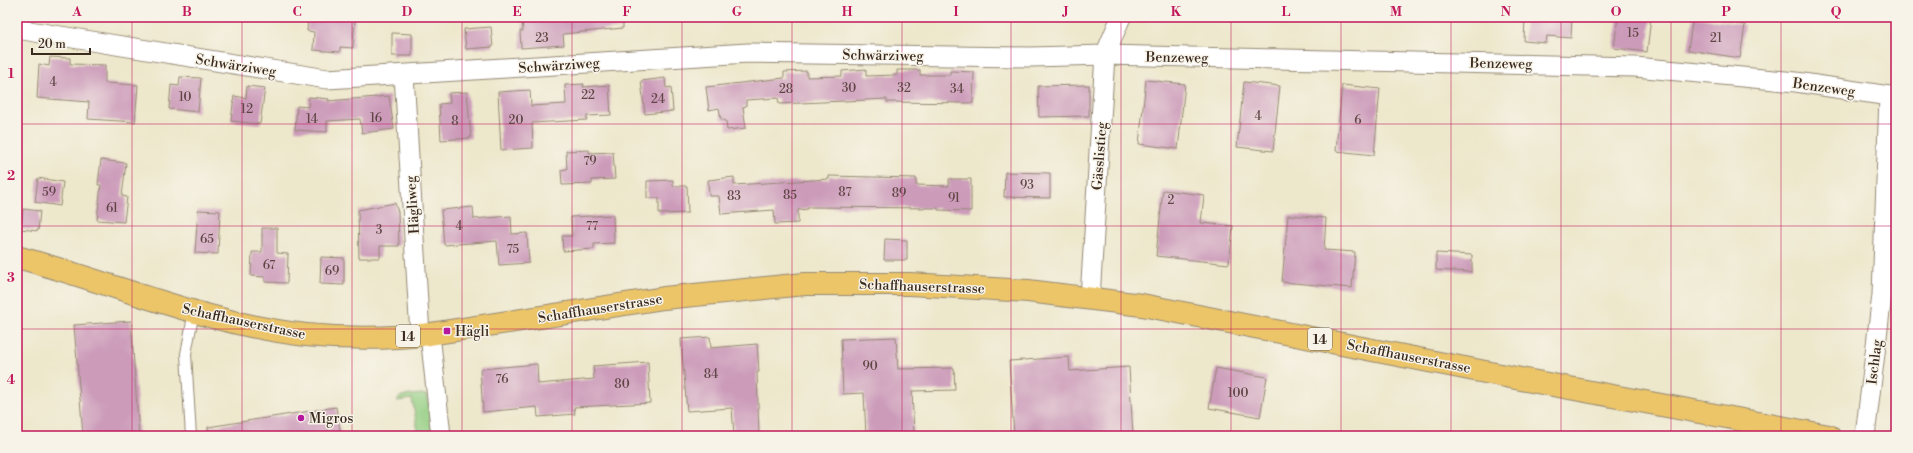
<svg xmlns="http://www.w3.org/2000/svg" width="1913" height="453" viewBox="0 0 1913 453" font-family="'Libre Bodoni',serif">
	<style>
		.green { fill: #92cd81; stroke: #667c50 }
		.building { fill: #cc9bba }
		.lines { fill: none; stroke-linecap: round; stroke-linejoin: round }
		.service-casing { stroke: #948874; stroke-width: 12 }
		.minor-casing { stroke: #948874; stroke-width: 21 }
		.primary-casing { stroke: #948874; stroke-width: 24 }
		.service { stroke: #fff; stroke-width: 10 }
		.minor { stroke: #fff; stroke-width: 19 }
		.primary { stroke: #ecc569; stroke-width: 22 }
		.grid { fill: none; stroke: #c2185b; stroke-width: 1; stroke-opacity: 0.55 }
		.poi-dot { fill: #b5179e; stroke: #f7f3e8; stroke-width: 1.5 }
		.labels { text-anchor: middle; stroke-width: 3; stroke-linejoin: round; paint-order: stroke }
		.number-label { font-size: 12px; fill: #5f4645 }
		.shield { fill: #f7f3e8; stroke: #73665b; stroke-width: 1 }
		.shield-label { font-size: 13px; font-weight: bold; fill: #3b2a1e }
		.street-label { font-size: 14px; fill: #3b2a1e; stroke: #f7f3e8 }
		.poi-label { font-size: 14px; fill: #3b2a1e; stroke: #f7f3e8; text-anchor: start }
		.neatline { fill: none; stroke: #c2185b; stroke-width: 1.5 }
		.grid-label { font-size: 13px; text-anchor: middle; font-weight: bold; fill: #c2185b }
	</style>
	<rect width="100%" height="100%" fill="#f7f3e8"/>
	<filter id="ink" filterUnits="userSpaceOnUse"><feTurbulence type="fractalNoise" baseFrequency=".025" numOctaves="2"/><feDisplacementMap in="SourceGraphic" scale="8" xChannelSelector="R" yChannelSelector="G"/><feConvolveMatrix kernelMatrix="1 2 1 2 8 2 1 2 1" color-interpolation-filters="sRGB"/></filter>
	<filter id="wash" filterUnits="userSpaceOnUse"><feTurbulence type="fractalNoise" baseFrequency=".012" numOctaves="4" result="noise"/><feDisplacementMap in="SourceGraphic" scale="16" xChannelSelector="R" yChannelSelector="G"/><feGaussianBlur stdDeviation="0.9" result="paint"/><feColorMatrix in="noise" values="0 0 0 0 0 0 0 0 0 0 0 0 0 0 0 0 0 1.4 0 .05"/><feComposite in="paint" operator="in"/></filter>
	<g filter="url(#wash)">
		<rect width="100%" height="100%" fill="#ede7cb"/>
		<!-- green -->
		<path class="green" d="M422 394 428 396 433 436H419L412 399 397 401 401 396Z"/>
		<g id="blocks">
			<!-- building -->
			<g class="building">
				<path d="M308 17 355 19 353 48 340 47V52L313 50 314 32 307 31Z"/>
				<path d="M522 17H623V28L563 34 564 45 521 48 520 31H523Z"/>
				<path d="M1525 17H1572L1571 38 1547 36 1546 43 1524 41Z"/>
				<path d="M1618 17H1651L1647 52 1614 48Z"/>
				<path d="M1693 17 1745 25 1740 58 1688 50Z"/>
				<path d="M491 27 493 47 466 49 464 29Z"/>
				<path d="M392 33 412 34V56H392Z"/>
				<path d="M50 57 70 58V64L105 65V83L138 85 135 122 88 119 89 102 37 98 39 64 49 66Z"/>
				<path d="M866 69V76L897 75V70H920V75H950V71L974 72 973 103 887 102V99L779 104 778 98 746 100V106L743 107 746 128 727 130 726 121 721 119 719 108 709 110 706 87 784 78V72L807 71V77L842 76V71Z"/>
				<path d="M180 77 201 78 198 112 169 109 171 85 179 86Z"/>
				<path d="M665 78 666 88 671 87 673 111 645 114 641 81Z"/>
				<path d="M1146 80 1185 84 1178 149 1139 144Z"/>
				<path d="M1244 82 1280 86 1273 151 1237 147Z"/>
				<path d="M584 84 583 87 609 85 611 115 587 116V120L532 123 533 148 501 150 498 92 530 90 531 106 566 104 565 85Z"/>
				<path d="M1089 85V116L1039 117 1038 86Z"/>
				<path d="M1342 85 1380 89 1374 155 1336 151Z"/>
				<path d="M247 86 265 88 260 124 231 121 234 96 246 98Z"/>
				<path d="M467 92 471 138 441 140 439 104 450 103 449 93Z"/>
				<path d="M389 96 394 129 362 133 360 119 327 121V132L295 130 297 106 308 107 309 97 329 99 328 101Z"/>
				<path d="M589 150V153L613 152 615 179 592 180V184L562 185 561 170 567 169 566 151Z"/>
				<path d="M101 160 126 163 122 196 127 197 124 222 97 220 101 185H98Z"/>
				<path d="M1005 172 1050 173V198L1004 197Z"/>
				<path d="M829 176 916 178V185L949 186V179H971V211L938 210V208L808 207V209L798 210V223L775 224 774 210 721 214 719 196H709L708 180 734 177V185L829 179Z"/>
				<path d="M38 178 63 182 60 206 35 202Z"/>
				<path d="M673 180V186H687L688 213 659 214V198H647V181Z"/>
				<path d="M1163 190 1204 195 1201 223 1233 226 1229 264 1156 256Z"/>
				<path d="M395 203 398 212 399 246H380V258H359L358 210Z"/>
				<path d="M473 207 474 219 511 216 512 234 527 233 529 263 499 265 497 241 444 245 441 210Z"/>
				<path d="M23 209 40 211 38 231 21 229Z"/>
				<path d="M198 210 220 211 218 254 195 253Z"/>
				<path d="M613 215 614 243 594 244V249L563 251 562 236H572L571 217Z"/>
				<path d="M1288 215 1326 218 1324 250 1355 252 1352 288 1282 282Z"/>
				<path d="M262 228H277V253L288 254 287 283 265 282V277L251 276 252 252H262Z"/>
				<path d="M885 239 907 240V260H884Z"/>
				<path d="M1436 253 1472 255V272L1436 270Z"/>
				<path d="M321 257 344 258V285L320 284Z"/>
				<path d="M131 321 139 436H83L74 325Z"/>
				<path d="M710 337 711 348 757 344 759 372H757L759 436H734L732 408 687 411 681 339Z"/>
				<path d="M896 337 898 369 954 368 955 390 912 391 914 435 866 436 864 393 843 394 841 339Z"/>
				<path d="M1069 357 1070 371 1129 367 1133 436H1014L1009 361Z"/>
				<path d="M648 362 650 403 574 407 575 414 538 417 537 407 483 412 480 369 537 364 538 384 594 379 593 366Z"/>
				<path d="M1216 368 1267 377 1260 417 1209 408Z"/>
				<path d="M336 407 341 436H208V427Z"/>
			</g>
		</g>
	</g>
	<g filter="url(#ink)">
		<use href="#blocks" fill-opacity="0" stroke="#948874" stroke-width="1"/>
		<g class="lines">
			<!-- service casing -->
			<g class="service-casing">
				<path id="service" d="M191 436 186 354 194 311"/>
			</g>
			<!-- minor casing -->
			<g class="minor-casing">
				<g id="minor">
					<path d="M17 29 327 79 748 53 1031 57 1105 55 1635 67 1796 82 1896 97"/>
					<path d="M404 75 420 335"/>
					<path d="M1090 298 1105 55 1121 17"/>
					<path d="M430 334 441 436"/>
					<path d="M1865 436 1882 295 1889 96"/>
				</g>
			</g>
			<!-- primary casing -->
			<g class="primary-casing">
				<path id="primary" d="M17 257C113 283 207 324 306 335 348 339 389 339 430 334L664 298 805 284H910L1028 291 1142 305 1526 380 1829 436"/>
			</g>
			<!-- service -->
			<use href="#service" class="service"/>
			<!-- minor -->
			<use href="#minor" class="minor"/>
			<!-- primary -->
			<use href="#primary" class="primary"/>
		</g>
	</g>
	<!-- grid -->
	<path class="grid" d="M132 17V436M242 17V436M352 17V436M462 17V436M572 17V436M682 17V436M792 17V436M902 17V436M1011 17V436M1121 17V436M1231 17V436M1341 17V436M1451 17V436M1561 17V436M1671 17V436M1781 17V436M17 124H1896M17 226H1896M17 329H1896"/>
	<!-- markers -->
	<g class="poi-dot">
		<rect x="443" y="327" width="8" height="8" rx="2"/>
		<circle cx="301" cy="418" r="4"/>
	</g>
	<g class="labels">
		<!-- number labels -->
		<g class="number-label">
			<text x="1633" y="37">15</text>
			<text x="542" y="42">23</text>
			<text x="1716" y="42">21</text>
			<text x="53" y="86">4</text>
			<text x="849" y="92">30</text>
			<text x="904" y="92">32</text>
			<text x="786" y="93">28</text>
			<text x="957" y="93">34</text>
			<text x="588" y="99">22</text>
			<text x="185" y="101">10</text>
			<text x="658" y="103">24</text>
			<text x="247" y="113">12</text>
			<text x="1258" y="120">4</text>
			<text x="376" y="122">16</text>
			<text x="312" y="123">14</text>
			<text x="516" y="124">20</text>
			<text x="1358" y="124">6</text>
			<text x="455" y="125">8</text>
			<text x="590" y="165">79</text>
			<text x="1027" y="189">93</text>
			<text x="49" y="196">59</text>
			<text x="845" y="196">87</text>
			<text x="899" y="197">89</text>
			<text x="790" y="199">85</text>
			<text x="734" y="200">83</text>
			<text x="954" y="202">91</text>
			<text x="1171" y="204">2</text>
			<text x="112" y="212">61</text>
			<text x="459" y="230">4</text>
			<text x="592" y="230">77</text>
			<text x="379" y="234">3</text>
			<text x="207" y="243">65</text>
			<text x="513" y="253">75</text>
			<text x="269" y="269">67</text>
			<text x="332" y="275">69</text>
			<text x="870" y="370">90</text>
			<text x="711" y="378">84</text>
			<text x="502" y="383">76</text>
			<text x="622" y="388">80</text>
			<text x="1238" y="397">100</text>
		</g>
		<!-- shield labels -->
		<g class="shield">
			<rect x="396" y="325" width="24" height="22" rx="3"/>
			<rect x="1308" y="328" width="24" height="22" rx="3"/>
		</g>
		<g class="shield-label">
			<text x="408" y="341">14</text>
			<text x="1320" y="344">14</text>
		</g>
		<!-- street labels -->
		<g class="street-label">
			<text transform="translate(883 55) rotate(1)" y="5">Schwärziweg</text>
			<text transform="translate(1177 57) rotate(1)" y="5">Benzeweg</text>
			<text transform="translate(1501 63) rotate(1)" y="5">Benzeweg</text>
			<text transform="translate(236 65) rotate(9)" y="5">Schwärziweg</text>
			<text transform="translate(559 65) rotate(-4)" y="5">Schwärziweg</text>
			<text transform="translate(1824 87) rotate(8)" y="5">Benzeweg</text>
			<text transform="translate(1099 156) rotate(-86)" y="5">Gässlistieg</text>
			<text transform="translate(412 205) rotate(-94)" y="5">Hägliweg</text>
			<text transform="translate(922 286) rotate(2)" y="5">Schaffhauserstrasse</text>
			<text transform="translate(600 308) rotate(-9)" y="5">Schaffhauserstrasse</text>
			<text transform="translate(244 321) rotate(12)" y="5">Schaffhauserstrasse</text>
			<text transform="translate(1409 356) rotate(11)" y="5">Schaffhauserstrasse</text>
			<text transform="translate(1874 362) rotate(-83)" y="5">Ischlag</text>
		</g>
		<!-- poi labels -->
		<g class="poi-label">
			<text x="455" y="336">Hägli</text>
			<text x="309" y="423">Migros</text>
		</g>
	</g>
	<!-- margin -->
	<rect width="1913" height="453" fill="none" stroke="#f7f3e8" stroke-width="44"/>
	<!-- scale -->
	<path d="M32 48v6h58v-6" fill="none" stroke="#3b2a1e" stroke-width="2"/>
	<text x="38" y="48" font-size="12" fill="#3b2a1e" stroke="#f7f3e8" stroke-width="3" paint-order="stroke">20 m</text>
	<rect x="22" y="22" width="1869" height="409" class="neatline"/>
	<g class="grid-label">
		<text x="77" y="16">A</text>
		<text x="187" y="16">B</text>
		<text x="297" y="16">C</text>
		<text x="407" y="16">D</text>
		<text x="517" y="16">E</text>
		<text x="627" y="16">F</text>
		<text x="737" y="16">G</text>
		<text x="847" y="16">H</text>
		<text x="956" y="16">I</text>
		<text x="1066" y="16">J</text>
		<text x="1176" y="16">K</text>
		<text x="1286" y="16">L</text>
		<text x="1396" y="16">M</text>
		<text x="1506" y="16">N</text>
		<text x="1616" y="16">O</text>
		<text x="1726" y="16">P</text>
		<text x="1836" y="16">Q</text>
		<text x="11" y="78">1</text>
		<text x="11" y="180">2</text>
		<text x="11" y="282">3</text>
		<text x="11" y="384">4</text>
	</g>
</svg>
